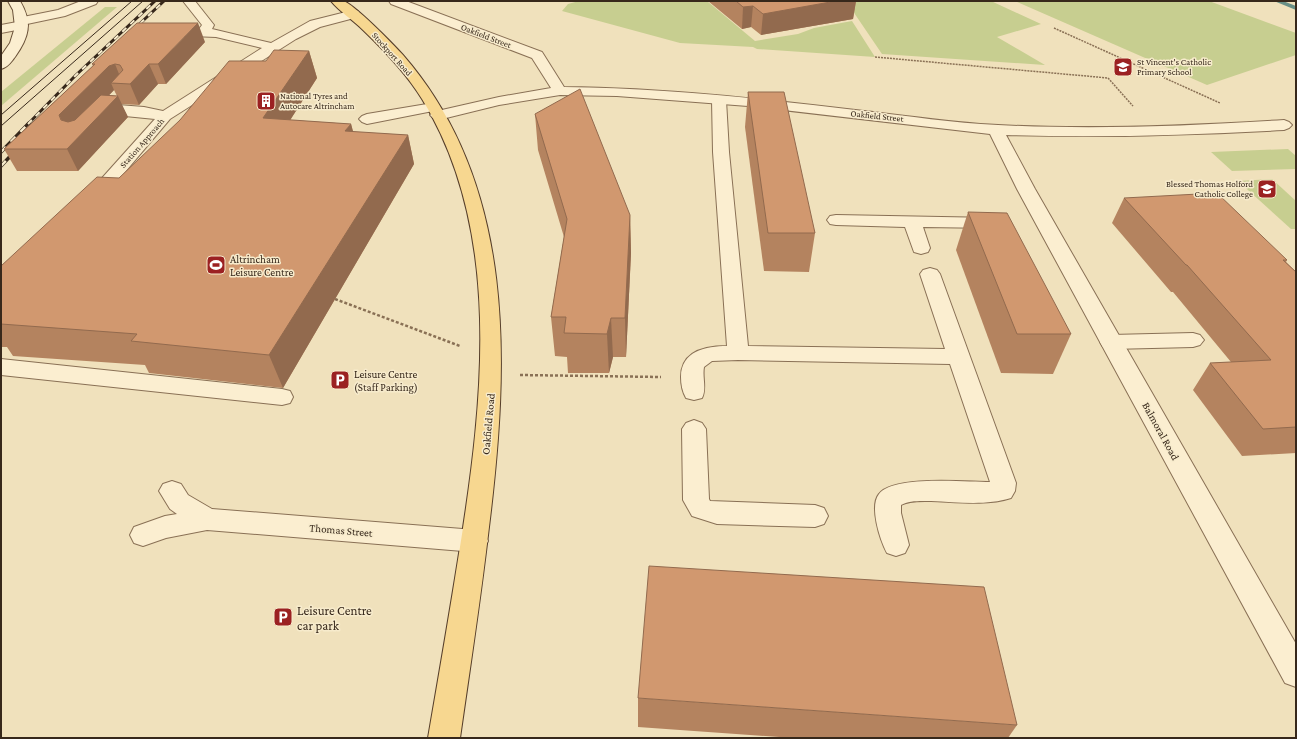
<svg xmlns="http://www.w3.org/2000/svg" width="1297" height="739" viewBox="0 0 1297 739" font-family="'Crimson Pro',serif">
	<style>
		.green { fill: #c7ce90 }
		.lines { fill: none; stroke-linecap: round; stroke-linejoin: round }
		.stream { fill: #688f85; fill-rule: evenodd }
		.service-casing { stroke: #897055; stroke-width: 2 }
		.minor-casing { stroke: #897055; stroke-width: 2 }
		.secondary-casing { stroke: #6a5138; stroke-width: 2 }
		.primary-casing { stroke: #563e2a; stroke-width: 2 }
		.path-far1 { stroke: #897055; stroke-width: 1.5; stroke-dasharray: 2 1; stroke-linecap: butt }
		.path { stroke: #897055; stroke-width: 2.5; stroke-dasharray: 3 2; stroke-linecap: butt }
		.service { fill: #fbeed0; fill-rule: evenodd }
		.minor { fill: #fbeed0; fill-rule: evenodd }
		.secondary { fill: #fbeed0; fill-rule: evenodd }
		.primary { fill: #f7d790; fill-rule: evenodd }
		.tram { stroke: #37281b; stroke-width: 1 }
		.rail-far1-casing { stroke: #37281b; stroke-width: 3 }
		.rail-casing { stroke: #37281b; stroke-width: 3.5 }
		.rail-far1 { stroke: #f7ebcc; stroke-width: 2; stroke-dasharray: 5.5; stroke-linecap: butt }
		.rail { stroke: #f7ebcc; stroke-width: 2.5; stroke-dasharray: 7; stroke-linecap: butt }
		.wall { fill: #b4835f; fill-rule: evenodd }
		.shaded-wall { fill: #926a4e }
		.building { fill: #d1986f; stroke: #926a4e }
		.labels { text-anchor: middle; stroke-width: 3; stroke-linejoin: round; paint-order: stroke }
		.far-street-label { font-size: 9px; fill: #37281b; stroke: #f7ebcc }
		.far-poi-label { font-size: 9px; fill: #37281b; stroke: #f7ebcc; text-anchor: start }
		.poi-label { font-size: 11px; fill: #37281b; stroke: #f7ebcc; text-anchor: start }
		.street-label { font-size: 11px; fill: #37281b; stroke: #f7ebcc }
		.near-poi-label { font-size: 13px; fill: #37281b; stroke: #f7ebcc; text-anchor: start }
	</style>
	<rect width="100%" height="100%" fill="#f0e1bc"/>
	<!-- green -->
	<g class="green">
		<path d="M579 1H707L755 41 798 34 814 28 852 21 875 57 757 49 753 47 680 43 562 11 568 4Z"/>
		<path d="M846 1H991L1041 24 997 37 1045 65 882 54Z"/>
		<path d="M1015 1H1209L1296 33V55L1207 85Z"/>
		<path d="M105 7H117L1 106V92Z"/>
		<path d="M1288 149 1296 156V169L1232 171 1211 152Z"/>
		<path d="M1272 179 1296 201V229H1291L1238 181Z"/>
	</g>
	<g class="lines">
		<!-- stream -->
		<path class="stream" d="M1274 1H1283L1296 6V10Z"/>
		<!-- service casing -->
		<g class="service-casing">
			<g id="service">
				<path d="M183 1H195L214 25 212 29 271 43 310 21 354 10 358 11 360 14 358 17 320 27 296 39 170 119 97 205 91 206 85 205 82 201 85 197 155 119 105 114 100 112 97 109 100 106 105 104 144 107 163 111 262 48 216 37 167 35 166 32 167 29H199L202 25Z"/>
				<path d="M719 96 724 97 726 100 729 152 748 346 945 349 920 274 923 270 930 268 937 270 940 274 1016 483 1015 491 1011 498C986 506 957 502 931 501 922 501 909 500 901 505V513L909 545 905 553 896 556 887 553C880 540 869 506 879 494 893 475 967 482 990 482L950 364 738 360 712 361 704 367C702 378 707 388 702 398L694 400 686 398C682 391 681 384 681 377 681 351 706 346 727 346L713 152 712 100 714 97Z"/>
				<path d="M433 103 438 104 440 107 438 110 367 124 362 122 359 119 362 116 367 114Z"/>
				<path d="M836 215 994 218 1000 219 1003 223 1000 227 994 228 923 227 930 248 928 252 921 254 914 252 905 227 836 225 830 224 827 220 830 216Z"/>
				<path d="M1193 333 1200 335 1204 340 1200 345 1193 347 1111 349 1103 347 1100 342 1103 337 1111 335Z"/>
				<path d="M1 359 282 389 290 391 293 397 290 403 282 405 1 375Z"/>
				<path d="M694 420 702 423 706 429 709 499 710 501 815 505 824 508 828 516 824 524 815 527 717 524 692 516 683 500 682 429 686 423Z"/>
			</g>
		</g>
		<!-- minor casing -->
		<g class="minor-casing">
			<g id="minor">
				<path d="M81 1H98L96 4 65 16 27 24 28 25 27 28 1 33V25L17 22 18 18 58 10Z"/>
				<path d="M389 1H406L542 52 564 87C665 88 765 99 864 111 909 116 953 123 998 125 1093 130 1189 126 1284 120L1289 122 1292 125 1289 128 1284 130C1191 135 1099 138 1006 135L1035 189 1296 644V687L1285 683 1017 189 990 134 748 106 617 96 560 95 499 105 438 120 433 118 430 115 433 112 499 97 551 88 532 58 391 4Z"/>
				<path d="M172 481 181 484 188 495 212 509 475 530 484 533 488 541 484 549 475 552 207 530 166 538 143 546 134 543 130 535 134 527 165 516 177 514 170 509 159 491 163 484Z"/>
			</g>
		</g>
		<!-- secondary casing -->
		<g class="secondary-casing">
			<path id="secondary" d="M8 1H20C33 23 29 37 15 57 11 62 8 67 1 69V56L10 43 15 27 13 10Z"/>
		</g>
		<!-- primary casing -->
		<g class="primary-casing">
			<path id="primary" d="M331 1C335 1 339 0 343 1 353 3 394 45 403 55 517 186 509 365 489 527 481 597 470 668 460 738H428C439 674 450 611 460 547 483 402 503 231 422 99 406 73 385 51 363 30 353 20 340 12 331 1Z"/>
		</g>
		<!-- path-far1 -->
		<g class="path-far1">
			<path d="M1054 28 1220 103"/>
			<path d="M875 57 1108 78 1133 106"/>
		</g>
		<!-- path -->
		<g class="path">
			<path d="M335 299 460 346"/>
			<path d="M520 375 661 377"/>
		</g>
		<!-- service -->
		<use href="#service" class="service"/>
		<!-- minor -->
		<use href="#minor" class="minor"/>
		<!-- secondary -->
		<use href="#secondary" class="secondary"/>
		<!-- primary -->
		<use href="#primary" class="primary"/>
		<!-- tram -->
		<g class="tram">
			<path d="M1 115 132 1"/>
			<path d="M1 126 143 1"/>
		</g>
		<!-- rail-far1 casing -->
		<g class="rail-far1-casing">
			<g id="rail-far1">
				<path d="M132 31 164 1"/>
				<path d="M28 124 76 75 155 1"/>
			</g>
		</g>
		<!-- rail casing -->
		<g class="rail-casing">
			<g id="rail">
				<path d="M1 152 29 123"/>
				<path d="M1 166 16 150"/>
			</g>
		</g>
		<!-- rail-far1 -->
		<use href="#rail-far1" class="rail-far1"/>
		<!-- rail -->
		<use href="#rail" class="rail"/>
	</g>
	<!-- wall -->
	<g class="wall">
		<path d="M708 1H856L853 19 761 35 751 27 742 29Z"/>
		<path d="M205 42 166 84H158L139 105 121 104 128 117 78 171H17L4 149 93 66 92 64ZM114 90 117 96 109 95Z"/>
		<path d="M309 51 317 78 290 120 351 124 353 132 408 135 414 164 283 388 149 373 145 365 13 356 7 347H1V266L119 178 266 61Z"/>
		<path d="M748 92 815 233 809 272 764 271 745 127Z"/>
		<path d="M535 114 630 215 631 253 626 357H613L609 373H568L567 357 555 356 551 317 564 237 538 150Z"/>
		<path d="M1124 198 1287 260 1286 262 1296 272V453L1242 456 1193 390 1210 363 1231 362 1173 292H1171L1112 223Z"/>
		<path d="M968 212 1071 334 1053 374 1001 373 956 250Z"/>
		<path d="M638 698 1017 725 1008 738H793L638 727Z"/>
	</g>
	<!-- shaded-wall -->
	<g class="shaded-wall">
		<path d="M836 1H856L853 19 761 35 763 14Z"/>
		<path d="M753 6 751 27 742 29 743 7Z"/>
		<path d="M198 23 205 42 166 84 158 64Z"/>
		<path d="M309 51 317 78 273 147 263 118Z"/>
		<path d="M115 64 123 84 111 83 114 90 70 136 59 115 109 66Z"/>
		<path d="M149 64 158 84 139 105 130 84Z"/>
		<path d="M118 96 128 117 78 171 67 149Z"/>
		<path d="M351 124 359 153 345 131Z"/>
		<path d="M408 135 414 164 283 388 269 355Z"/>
		<path d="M630 215 631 253 626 357 625 318Z"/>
		<path d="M611 318 613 357 609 373 607 334Z"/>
	</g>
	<!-- building -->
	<g class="building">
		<path d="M736 1H836L763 14 753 6 743 7Z"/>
		<path d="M137 23H198L158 64H149L130 84 111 83 123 70 120 65 115 64 109 66 59 115 61 120 68 122 75 120 101 95 118 96 67 149H4L95 64H92Z"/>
		<path d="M274 50 309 51 263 118 351 124 345 131 408 135 269 355 131 341 137 334 1 324V266L97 177 119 178 180 120 229 61H266Z"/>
		<path d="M580 89 630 215 625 318H611L607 334 564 333 566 317H551L567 219 535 114Z"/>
		<path d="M748 92H784L815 233H768Z"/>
		<path d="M1217 193 1287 260H1283L1296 272V427L1263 429 1210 363 1271 360 1187 265H1186L1124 198Z"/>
		<path d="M968 212 1007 213 1071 334H1017Z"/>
		<path d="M649 566 984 587 1017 725 638 698Z"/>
	</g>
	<!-- icons -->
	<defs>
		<g id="school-square" transform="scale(1)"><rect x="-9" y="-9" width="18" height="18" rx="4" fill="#9b2122" stroke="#f7ebcc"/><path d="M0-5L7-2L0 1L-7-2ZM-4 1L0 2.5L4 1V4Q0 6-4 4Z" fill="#fff"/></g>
		<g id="building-square" transform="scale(1)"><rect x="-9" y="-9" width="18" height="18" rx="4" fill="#9b2122" stroke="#f7ebcc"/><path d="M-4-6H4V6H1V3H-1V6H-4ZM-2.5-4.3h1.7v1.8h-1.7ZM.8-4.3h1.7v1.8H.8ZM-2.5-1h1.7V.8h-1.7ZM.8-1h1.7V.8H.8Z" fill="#fff"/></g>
		<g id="stadium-square" transform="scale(1)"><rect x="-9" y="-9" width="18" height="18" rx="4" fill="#9b2122" stroke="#f7ebcc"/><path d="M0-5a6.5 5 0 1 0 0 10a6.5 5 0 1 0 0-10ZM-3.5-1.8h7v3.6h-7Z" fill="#fff"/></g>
		<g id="parking-square" transform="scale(1)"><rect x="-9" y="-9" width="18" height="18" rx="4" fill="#9b2122" stroke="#f7ebcc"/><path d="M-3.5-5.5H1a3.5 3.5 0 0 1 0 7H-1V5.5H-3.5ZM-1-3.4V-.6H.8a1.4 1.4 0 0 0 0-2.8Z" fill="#fff"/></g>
	</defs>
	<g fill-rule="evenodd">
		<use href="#school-square" x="1123" y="67"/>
		<use href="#building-square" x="266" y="101"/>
		<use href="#school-square" x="1267" y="189"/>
		<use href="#stadium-square" x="216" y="265"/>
		<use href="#parking-square" x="340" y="380"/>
		<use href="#parking-square" x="283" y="617"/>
	</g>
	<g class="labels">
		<!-- far-street labels -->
		<g class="far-street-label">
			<text transform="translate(486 36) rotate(21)" y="3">Oakfield Street</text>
			<text transform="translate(392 54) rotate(48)" y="3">Stockport Road</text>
			<text transform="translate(877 116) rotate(6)" y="3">Oakfield Street</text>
			<text transform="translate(142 143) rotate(-49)" y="3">Station Approach</text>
		</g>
		<!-- far-poi labels -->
		<g class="far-poi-label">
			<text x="1137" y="65">St Vincent's Catholic<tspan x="1137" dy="10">Primary School</tspan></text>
			<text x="280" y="99">National Tyres and<tspan x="280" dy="10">Autocare Altrincham</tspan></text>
			<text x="1253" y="187" text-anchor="end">Blessed Thomas Holford<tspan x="1253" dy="10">Catholic College</tspan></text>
		</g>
		<!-- poi labels -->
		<g class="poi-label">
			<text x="230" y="263">Altrincham<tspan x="230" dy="13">Leisure Centre</tspan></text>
			<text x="354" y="378">Leisure Centre<tspan x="354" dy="13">(Staff Parking)</tspan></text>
		</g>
		<!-- street labels -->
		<g class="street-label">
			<text transform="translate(488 424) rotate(-85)" y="4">Oakfield Road</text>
			<text transform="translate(1161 431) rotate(61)" y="4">Balmoral Road</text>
			<text transform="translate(341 530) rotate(5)" y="4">Thomas Street</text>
		</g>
		<!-- near-poi labels -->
		<g class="near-poi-label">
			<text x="297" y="615">Leisure Centre<tspan x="297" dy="15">car park</tspan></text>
		</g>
	</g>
	<!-- border -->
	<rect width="1297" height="739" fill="none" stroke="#37281b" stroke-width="4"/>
</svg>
